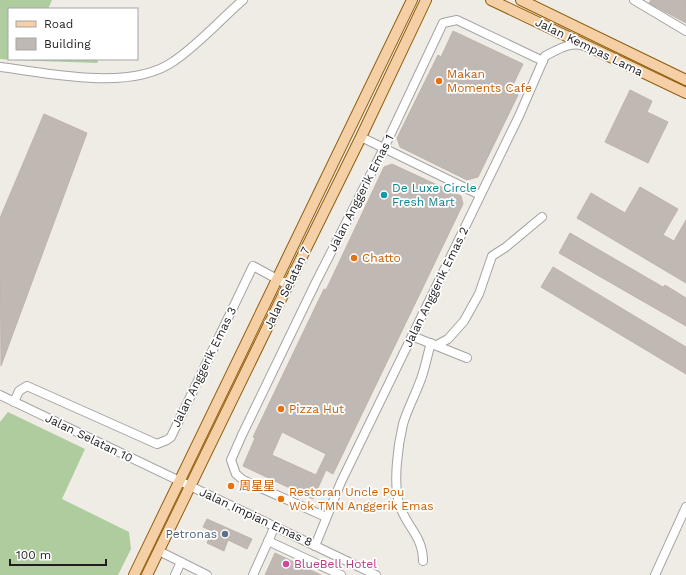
<svg xmlns="http://www.w3.org/2000/svg" width="686" height="575" viewBox="0 0 686 575" font-family="'Work Sans','Noto Sans SC',sans-serif">
	<style>
		.forest { fill: #aecc9e }
		.building { fill: #c0b8b3; stroke: #c0b3aa; fill-rule: evenodd }
		.lines { fill: none; stroke-linecap: round; stroke-linejoin: round }
		.minor-casing { stroke: #a3a3a3; stroke-width: 10 }
		.major-casing { stroke: #905e0b; stroke-width: 12 }
		.minor { stroke: #fff; stroke-width: 8 }
		.major { stroke: #f5cfa5; stroke-width: 10 }
		.food-dot { fill: #e8710a; stroke: #fff; stroke-width: 1.5 }
		.culture-dot { fill: #0f9aa8; stroke: #fff; stroke-width: 1.5 }
		.service-dot { fill: #5c6f8a; stroke: #fff; stroke-width: 1.5 }
		.hotel-dot { fill: #d1479c; stroke: #fff; stroke-width: 1.5 }
		.labels { text-anchor: middle; stroke-width: 3.5; stroke-linejoin: round; paint-order: stroke }
		.street-label { font-size: 12px; fill: #1f1f1f; stroke: #fff }
		.food-label { font-size: 12px; fill: #c56008; stroke: #fff; text-anchor: start }
		.culture-label { font-size: 12px; fill: #0d838f; stroke: #fff; text-anchor: start }
		.service-label { font-size: 12px; fill: #4e5e75; stroke: #fff; text-anchor: end }
		.hotel-label { font-size: 12px; fill: #b23c85; stroke: #fff; text-anchor: start }
	</style>
	<rect width="100%" height="100%" fill="#efece6"/>
	<!-- forest -->
	<g class="forest">
		<path d="M0 0H52L48 9H9V59H97L98 63 12 60 0 59Z"/>
		<path d="M8 412 85 449 62 499 129 532 131 549 118 575H0V422Z"/>
	</g>
	<!-- building -->
	<g class="building">
		<path d="M651 0H686V23L649 3Z"/>
		<path d="M453 31 523 64 510 91 518 95 478 177 467 180 400 147 397 138 438 55 441 57Z"/>
		<path d="M630 90 652 101 647 112 668 122 648 163 605 142Z"/>
		<path d="M44 114 87 133 1 366 0 218Z"/>
		<path d="M392 164 461 196 463 204 333 474 326 470 313 499 243 466 255 438 253 437 324 289 326 290 384 167ZM282 432 326 454 316 475 272 455Z"/>
		<path d="M640 187 678 209 663 235 674 241 686 220V283L577 218 591 193 625 213Z"/>
		<path d="M570 233 663 287 665 285 686 298V326L559 253Z"/>
		<path d="M553 267 686 347V374L541 287Z"/>
		<path d="M207 519 252 539 247 549 228 540 224 551 207 543 212 531 203 527Z"/>
		<path d="M275 553 321 575H265Z"/>
	</g>
	<g class="lines">
		<!-- minor casing -->
		<g class="minor-casing">
			<g id="minor">
				<path d="M634 0 686 31"/>
				<path d="M0 67C49 73 131 92 174 61 198 45 221 19 243 0"/>
				<path d="M361 137 480 195"/>
				<path d="M412 336 467 358"/>
				<path d="M437 345 448 339 464 321 479 294 492 256 506 247 542 217"/>
				<path d="M0 395 376 575"/>
				<path d="M14 402 19 391 27 386 157 444 167 440 171 437 253 266 288 285"/>
				<path d="M326 517 243 480 236 474 231 460 242 435 316 282 384 148 443 23 457 20 543 61"/>
				<path d="M268 541 341 575"/>
				<path d="M315 546 341 482 519 116 545 56C557 50 571 41 584 46"/>
				<path d="M159 551 207 575"/>
				<path d="M423 561C423 535 405 526 399 503 393 482 398 445 403 424 408 407 418 390 423 373 426 363 428 353 431 343"/>
				<path d="M175 575 181 562"/>
				<path d="M253 575 275 526"/>
				<path d="M655 575 686 507"/>
			</g>
		</g>
		<!-- major casing -->
		<g class="major-casing">
			<g id="major">
				<path d="M491 0 686 93"/>
				<path d="M521 0 686 80"/>
				<path d="M134 575 412 0"/>
				<path d="M147 575 288 285 361 137 426 0"/>
			</g>
		</g>
		<!-- minor -->
		<use href="#minor" class="minor"/>
		<!-- major -->
		<use href="#major" class="major"/>
	</g>
	<!-- markers -->
	<g class="food-dot">
		<circle cx="439" cy="81" r="4"/>
		<circle cx="354" cy="258" r="4"/>
		<circle cx="281" cy="409" r="4"/>
		<circle cx="231" cy="486" r="4"/>
		<circle cx="281" cy="499" r="4"/>
	</g>
	<circle class="culture-dot" cx="384" cy="195" r="4"/>
	<circle class="service-dot" cx="225" cy="534" r="4"/>
	<circle class="hotel-dot" cx="286" cy="564" r="4"/>
	<g class="labels">
		<!-- street labels -->
		<g class="street-label">
			<text transform="translate(589 47) rotate(26)" y="4">Jalan Kempas Lama</text>
			<text transform="translate(361 193) rotate(-63)" y="4">Jalan Anggerik Emas 1</text>
			<text transform="translate(436 287) rotate(-64)" y="4">Jalan Anggerik Emas 2</text>
			<text transform="translate(287 288) rotate(-64)" y="4">Jalan Selatan 7</text>
			<text transform="translate(204 367) rotate(-64)" y="4">Jalan Anggerik Emas 3</text>
			<text transform="translate(89 438) rotate(26)" y="4">Jalan Selatan 10</text>
			<text transform="translate(256 517) rotate(25)" y="4">Jalan Impian Emas 8</text>
		</g>
		<!-- food labels -->
		<g class="food-label">
			<text x="447" y="78">Makan<tspan x="447" dy="14">Moments Cafe</tspan></text>
			<text x="362" y="262">Chatto</text>
			<text x="289" y="413">Pizza Hut</text>
			<text x="239" y="490">周星星</text>
			<text x="289" y="496">Restoran Uncle Pou<tspan x="289" dy="14">Wok TMN Anggerik Emas</tspan></text>
		</g>
		<!-- culture labels -->
		<g class="culture-label">
			<text x="392" y="192">De Luxe Circle<tspan x="392" dy="14">Fresh Mart</tspan></text>
		</g>
		<!-- service labels -->
		<g class="service-label">
			<text x="217" y="538">Petronas</text>
		</g>
		<!-- hotel labels -->
		<g class="hotel-label">
			<text x="294" y="568">BlueBell Hotel</text>
		</g>
	</g>
	<!-- legend -->
	<rect x="8" y="8" width="130" height="52" fill="#ffffff" stroke="#a5a5a5"/>
	<rect x="16" y="21" width="20" height="6" fill="#f5cfa5" stroke="#a5a5a5"/>
	<text x="44" y="28" font-size="12" fill="#1f1f1f">Road</text>
	<rect x="16" y="38" width="20" height="12" fill="#c0b8b3" stroke="#a5a5a5"/>
	<text x="44" y="48" font-size="12" fill="#1f1f1f">Building</text>
	<!-- scale -->
	<path d="M10 559v6h96v-6" fill="none" stroke="#1f1f1f" stroke-width="2"/>
	<text x="16" y="559" font-size="12" fill="#1f1f1f" stroke="#ffffff" stroke-width="3" paint-order="stroke">100 m</text>
</svg>
